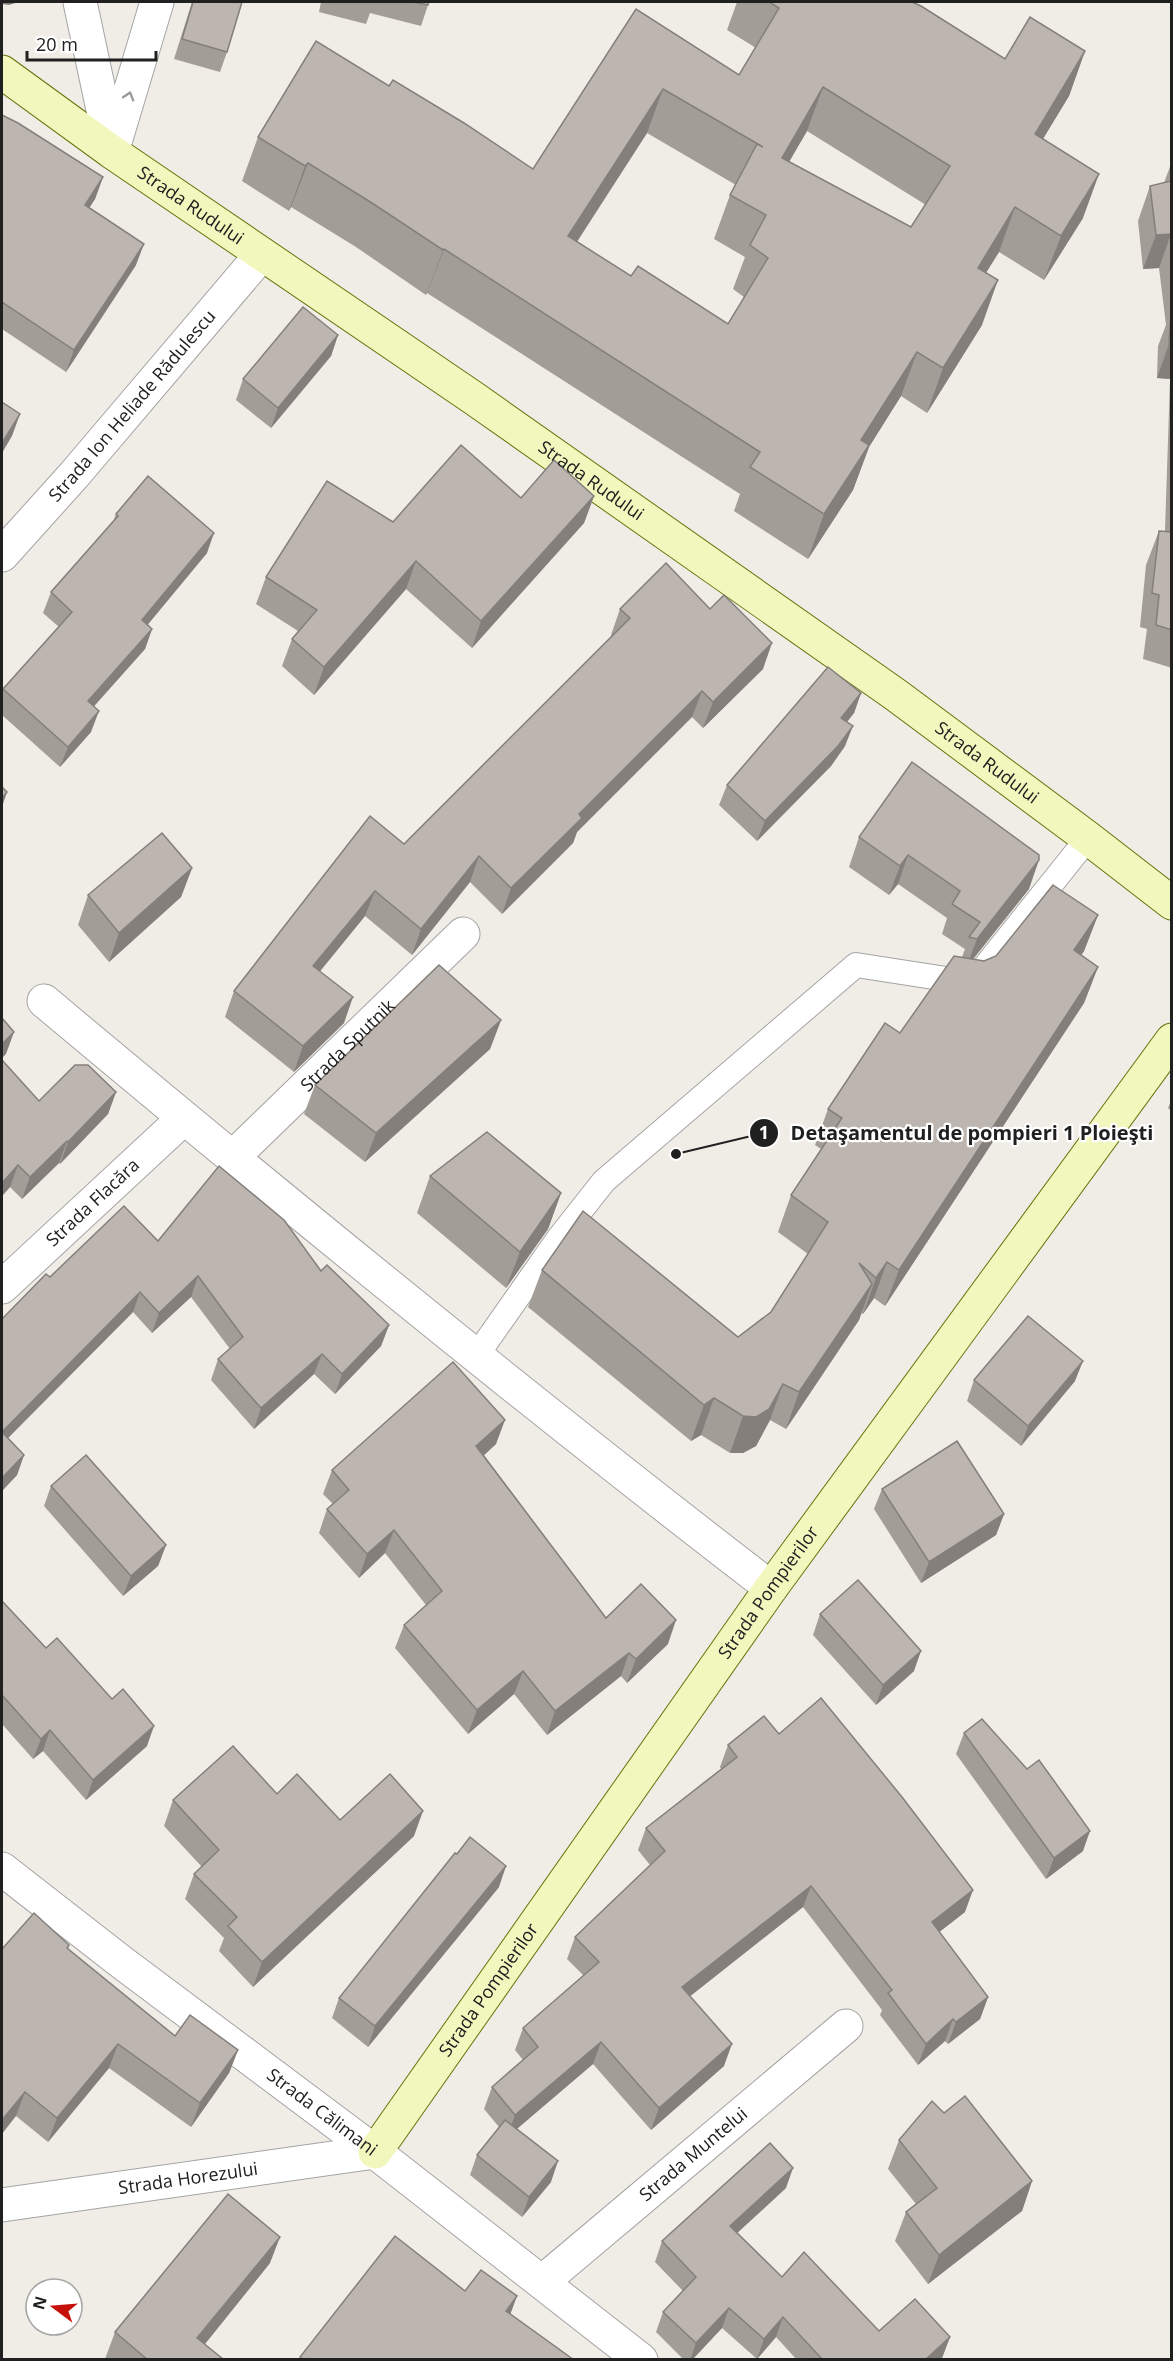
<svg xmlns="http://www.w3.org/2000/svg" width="1173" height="2361" viewBox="0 0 1173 2361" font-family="'Open Sans',sans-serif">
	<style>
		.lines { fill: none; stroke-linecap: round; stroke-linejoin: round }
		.lane-casing { stroke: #a4a4a4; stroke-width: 26 }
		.street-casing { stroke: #a4a4a4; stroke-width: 35 }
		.secondary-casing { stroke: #65740a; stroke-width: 35 }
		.lane { stroke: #fff; stroke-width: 24 }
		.street { stroke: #fff; stroke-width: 33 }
		.secondary { stroke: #f2f7be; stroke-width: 33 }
		.wall { fill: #a39d97; fill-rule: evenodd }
		.shaded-wall { fill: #847f7b }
		.building { fill: #bdb6b0; stroke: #847f7b; stroke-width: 1.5; fill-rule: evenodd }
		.oneway { stroke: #9b9b9b }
		.labels { text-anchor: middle; stroke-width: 4.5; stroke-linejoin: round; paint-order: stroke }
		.street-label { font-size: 18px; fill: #202020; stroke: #fff }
		.leader { fill: none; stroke: #202020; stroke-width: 2 }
		.callout-dot { fill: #202020; stroke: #fff; stroke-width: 2 }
		.mark-label { font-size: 18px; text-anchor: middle; font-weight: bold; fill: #fff }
		.callout-label { font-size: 20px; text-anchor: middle; font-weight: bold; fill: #202020; stroke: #fff; stroke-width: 4.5; stroke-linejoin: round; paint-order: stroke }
	</style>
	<rect width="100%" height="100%" fill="#f0ede7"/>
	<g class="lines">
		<!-- lane casing -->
		<g class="lane-casing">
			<path id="lane" d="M477 1355 559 1238 604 1181 856 965 972 983 1088 838"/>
		</g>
		<!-- street casing -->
		<g class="street-casing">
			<g id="street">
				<path d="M80 2 111 147"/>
				<path d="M112 152 157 2"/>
				<path id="s1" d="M2 555 74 475 261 255"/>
				<path d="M44 1001C283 1201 524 1398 771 1588"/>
				<path id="s2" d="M233 1157 463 934"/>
				<path id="s3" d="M2 1287 184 1118"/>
				<path id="s4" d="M2 1869 120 1961 375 2152 641 2360"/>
				<path id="s5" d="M2 2205 375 2152"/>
				<path id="s6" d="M542 2282 846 2026"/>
			</g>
		</g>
		<!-- secondary casing -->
		<g class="secondary-casing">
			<g id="secondary">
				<path id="s7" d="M2 72 112 152 472 397 896 695 1088 838 1172 903"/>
				<path id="s8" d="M375 2152 771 1588 1172 1040"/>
			</g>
		</g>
		<!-- lane -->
		<use href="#lane" class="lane"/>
		<!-- street -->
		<use href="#street" class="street"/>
		<!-- secondary -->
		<use href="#secondary" class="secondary"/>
	</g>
	<!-- wall -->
	<g class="wall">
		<path d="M192 2H242L227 52 220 72 174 59Z"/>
		<path d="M321 2H429L421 26 370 13 366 24 319 12Z"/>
		<path d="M737 2H912L1005 59 1085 51 1069 96 1043 139 1083 218 1044 280 999 252 986 273 982 325 927 413 901 396 869 447 853 490 808 559 734 511 740 494 427 293 426 295 356 247 291 207 289 211 242 181 258 137 389 86 533 169 636 9 739 75 756 48 727 30ZM807 131 926 205 911 227 789 161ZM647 133 736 185 730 195 714 239 745 257 733 289 744 297 728 324 631 276 577 242Z"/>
		<path d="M2 115 103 177 95 199 89 208 136 265 66 372 2 329Z"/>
		<path d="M1172 161V668L1143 659 1147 629 1140 627 1146 565 1159 531H1165L1170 379 1157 378 1158 346 1166 325 1159 268 1143 269 1138 221 1150 186 1164 183Z"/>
		<path d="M338 335 331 356 271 428 236 400 243 379Z"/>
		<path d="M594 496 584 523 472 648 406 589 314 695 282 666 292 639 298 631 256 604 266 577 393 522 521 498Z"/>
		<path d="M116 514 207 553 148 624 152 629 145 649 93 707 91 732 60 767 2 715V693L3 689 59 627 43 613 51 592 113 522Z"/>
		<path d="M620 609 763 669 703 728 692 717 577 832 573 843 502 914 470 882 412 955 365 916 320 971 344 1023 294 1072 225 1017 234 991 404 844 612 636 611 635Z"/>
		<path d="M861 693 854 713 847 722 845 746 831 766 757 841 719 805 727 785Z"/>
		<path d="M859 837 1029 889 973 959 984 961 1098 915 1084 951 1081 955 1098 967 1084 1003 885 1306 874 1298 863 1314 861 1313 859 1320 786 1429 770 1420 756 1446 743 1453H730L701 1435 691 1441 528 1307 542 1270 738 1337 771 1312 808 1254 778 1232 791 1195 821 1149 815 1145 828 1109 900 1033 962 957 965 949 942 934 947 918 898 884 889 895 849 867Z"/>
		<path d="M192 868 181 897 109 962 78 925 88 895Z"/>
		<path d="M501 1020 490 1049 365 1162 304 1114 315 1085Z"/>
		<path d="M2 1060 39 1101 116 1092 108 1114 60 1164 59 1163 22 1199 10 1187 2 1196Z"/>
		<path d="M1172 1098V1112L1168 1108Z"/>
		<path d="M430 1176 561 1193 548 1229 506 1288 417 1213Z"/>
		<path d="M158 1241 321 1271 389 1325 381 1346 335 1394 314 1374 254 1429 211 1380 218 1359 230 1349 191 1297 152 1333 133 1312 8 1438 24 1455 17 1475 2 1491V1319L50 1277Z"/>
		<path d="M974 1380 1075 1381 1021 1446 967 1401Z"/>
		<path d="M496 1444 484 1455 606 1618 668 1644 627 1683 621 1676 547 1735 514 1694 468 1734 395 1648 404 1625 426 1605 385 1553 359 1578 319 1533 327 1509 333 1504 323 1494 332 1470Z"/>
		<path d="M51 1486 166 1545 158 1566 123 1596 44 1506Z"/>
		<path d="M882 1489 1004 1514 996 1535 921 1583 874 1509Z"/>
		<path d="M2 1601 46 1648 147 1746 86 1800 43 1751 33 1759 2 1724Z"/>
		<path d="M820 1614 914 1671 876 1705 813 1635Z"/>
		<path d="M964 1733 1083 1851 1046 1879 956 1754Z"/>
		<path d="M779 1734 965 1912 939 1932 988 1997 980 2019 948 2044 945 2041 918 2065 880 2015 882 2010 803 1907 690 1996 724 2066 651 2130 593 2064 517 2129 551 2182 522 2217 470 2175 477 2155 499 2127 484 2109 492 2087 523 2060 515 2050 523 2028 584 1976 567 1959 575 1937 650 1865 638 1850 646 1828 721 1769 720 1767 728 1745Z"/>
		<path d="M277 1794 340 1820 414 1836 253 1987 219 1951 224 1938 185 1899 194 1874 202 1867 164 1826 173 1800Z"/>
		<path d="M499 1887 368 2047 332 2018 339 1998Z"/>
		<path d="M69 1945 68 1949 175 2036 238 2050 229 2073 191 2127 109 2068 48 2142 16 2116 2 1949Z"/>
		<path d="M944 2113 1032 2181 1022 2211 928 2284 895 2241 906 2212 916 2204 888 2169 899 2140Z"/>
		<path d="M786 2188 737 2233 782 2277 879 2331 950 2337 942 2358 940 2360H797L776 2337 757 2359 722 2328 692 2360H684L656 2332 663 2312 683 2291 655 2262 662 2241Z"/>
		<path d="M270 2263 205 2344 223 2359H105L115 2332Z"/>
	</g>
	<!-- shaded-wall -->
	<g class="shaded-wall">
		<path d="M2 2H19L9 5 2 4Z"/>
		<path d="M1085 51 1069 96 1019 178 1035 134Z"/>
		<path d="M823 87 807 131 766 202 782 158Z"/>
		<path d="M663 89 647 133 552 280 568 236Z"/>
		<path d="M308 163 291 207 289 211 305 166Z"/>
		<path d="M1099 174 1083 218 1044 280 1061 236Z"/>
		<path d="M103 177 95 199 77 227 85 205Z"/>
		<path d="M1015 207 999 252 961 312 978 268Z"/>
		<path d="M1171 234 1159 268 1143 269 1156 235Z"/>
		<path d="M144 244 136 265 66 372 74 350Z"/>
		<path d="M444 249 427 293 426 295 443 250Z"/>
		<path d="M998 280 982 325 927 413 943 368Z"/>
		<path d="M338 335 331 356 271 428 278 408Z"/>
		<path d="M1169 344H1172V375L1170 379 1157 378Z"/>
		<path d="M917 352 901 396 869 447 853 490 808 559 824 514 861 440Z"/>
		<path d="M20 414 12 436 2 453V443Z"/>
		<path d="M594 496 584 523 472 648 481 621Z"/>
		<path d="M214 533 207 553 135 640 142 620Z"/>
		<path d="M416 561 406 589 314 695 324 667Z"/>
		<path d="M152 629 145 649 80 722 88 701Z"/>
		<path d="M772 643 763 669 703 728 713 702Z"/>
		<path d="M702 691 692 717 577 832 573 843 502 914 511 888 579 814Z"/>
		<path d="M861 693 854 713 834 738 841 718Z"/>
		<path d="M99 711 91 732 60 767 68 747Z"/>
		<path d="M853 726 845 746 831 766 757 841 765 821Z"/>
		<path d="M7 792 2 807V798Z"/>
		<path d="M908 855 898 884 889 895 900 866Z"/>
		<path d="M479 856 470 882 412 955 421 929Z"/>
		<path d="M1039 860 1029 889 966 968 977 939Z"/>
		<path d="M192 868 181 897 109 962 119 933Z"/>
		<path d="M375 891 365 916 304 991 313 966Z"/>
		<path d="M1098 915 1084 951 1061 987 1074 950Z"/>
		<path d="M1098 967 1084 1003 885 1306 899 1270Z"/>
		<path d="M353 997 344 1023 294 1072 303 1046Z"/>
		<path d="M501 1020 490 1049 365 1162 376 1133Z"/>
		<path d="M14 1032 6 1054 2 1058V1044Z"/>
		<path d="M116 1092 108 1114 60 1164 68 1142Z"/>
		<path d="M67 1141 59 1163 22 1199 30 1177Z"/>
		<path d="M18 1165 10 1187 2 1196V1183Z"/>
		<path d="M561 1193 548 1229 506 1288 520 1252Z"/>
		<path d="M887 1262 874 1298 863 1314 876 1278Z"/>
		<path d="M198 1276 191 1297 152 1333 159 1313Z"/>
		<path d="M872 1284 859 1320 786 1429 799 1392Z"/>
		<path d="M140 1292 133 1312 2 1444V1432Z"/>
		<path d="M389 1325 381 1346 335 1394 342 1374Z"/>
		<path d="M322 1354 314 1374 254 1429 261 1408Z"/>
		<path d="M1083 1361 1075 1381 1021 1446 1028 1426Z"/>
		<path d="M783 1384 770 1420 756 1446 743 1453H730L743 1416Z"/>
		<path d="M714 1398 701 1435 691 1441 704 1405Z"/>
		<path d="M505 1420 496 1444 468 1470 476 1446Z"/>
		<path d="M24 1455 17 1475 2 1491V1478Z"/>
		<path d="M1004 1514 996 1535 921 1583 929 1562Z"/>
		<path d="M394 1530 385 1553 359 1578 367 1554Z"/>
		<path d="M166 1545 158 1566 123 1596 131 1576Z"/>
		<path d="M676 1620 668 1644 627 1683 636 1659Z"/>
		<path d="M921 1651 914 1671 876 1705 883 1685Z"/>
		<path d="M629 1653 621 1676 547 1735 555 1711Z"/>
		<path d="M523 1671 514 1694 468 1734 477 1710Z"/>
		<path d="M154 1726 147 1746 86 1800 93 1780Z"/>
		<path d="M50 1730 43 1751 33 1759 41 1739Z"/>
		<path d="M423 1811 414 1836 253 1987 262 1962Z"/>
		<path d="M1090 1831 1083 1851 1046 1879 1054 1858Z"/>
		<path d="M506 1866 499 1887 368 2047 375 2026Z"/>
		<path d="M811 1886 803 1907 674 2009 682 1987Z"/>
		<path d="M973 1890 965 1912 924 1944 932 1922Z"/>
		<path d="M988 1997 980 2019 948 2044 956 2022Z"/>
		<path d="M953 2019 945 2041 918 2065 926 2044Z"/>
		<path d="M601 2042 593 2064 507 2137 515 2115Z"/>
		<path d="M118 2044 109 2068 48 2142 57 2118Z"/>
		<path d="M732 2044 724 2066 651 2130 659 2108Z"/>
		<path d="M238 2050 229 2073 191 2127 200 2103Z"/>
		<path d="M25 2092 16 2116 2 2134V2120Z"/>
		<path d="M558 2161 551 2182 522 2217 529 2197Z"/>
		<path d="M793 2168 786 2188 722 2247 730 2226Z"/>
		<path d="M1032 2181 1022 2211 928 2284 939 2255Z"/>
		<path d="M280 2237 270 2263 192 2360 197 2338Z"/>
		<path d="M517 2296 509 2318 506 2311Z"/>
		<path d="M729 2308 722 2328 692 2360H690L696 2343Z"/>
		<path d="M783 2317 776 2337 757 2359 764 2339Z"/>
		<path d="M950 2337 942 2358 940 2360H925Z"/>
	</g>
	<!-- building -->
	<g class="building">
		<path d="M193 2H242L227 52 182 39Z"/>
		<path d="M413 2H429L428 5Z"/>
		<path d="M769 2H912L921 6 1005 59 1030 17 1085 51 1035 134 1099 174 1061 236 1015 207 978 268 998 280 943 368 917 352 861 440 869 445 824 514 750 467 760 452 444 249 443 250 372 203 308 163 305 166 258 137 316 41 389 86 393 80 464 123 533 169 636 9 739 75 779 8ZM823 87 950 166 911 227 782 158ZM663 89 763 147 757 144 730 195 766 215 750 245 768 258 728 324 638 266 631 276 568 236Z"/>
		<path d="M2 115 18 123 103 177 85 205 144 244 74 350 2 302Z"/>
		<path d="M1172 171V238L1171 234 1156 235 1150 186 1171 181Z"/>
		<path d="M303 307 338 335 278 408 243 379Z"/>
		<path d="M1171 312H1172V344H1169Z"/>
		<path d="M2 402 20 414 2 443Z"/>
		<path d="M461 445 521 498 554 460 594 496 481 621 416 561 324 667 292 639 317 610 266 577 327 481 393 522Z"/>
		<path d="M148 476 214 533 142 620 152 629 88 701 99 711 68 747 3 689 72 612 51 592 118 516 116 514Z"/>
		<path d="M1159 531 1172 532V630L1156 625 1159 595 1152 593Z"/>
		<path d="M666 563 710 609 724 595 772 643 713 702 702 691 579 814 582 818 511 888 479 856 421 929 375 891 313 966 353 997 303 1046 234 991 370 816 404 844 630 618 620 609Z"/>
		<path d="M828 667 861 693 841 718 853 726 838 746 765 821 727 785Z"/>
		<path d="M912 762 1039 855V860L977 939 969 937 980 922 952 904 960 891 908 855 900 866 859 837Z"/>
		<path d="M2 787 7 792 2 798Z"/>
		<path d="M162 833 192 868 119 933 88 895Z"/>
		<path d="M1053 885 1098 915 1074 950 1098 967 899 1270 887 1262 876 1278 859 1263 872 1284 799 1392 783 1384 769 1409 756 1417 743 1416 714 1398 704 1405 542 1270 583 1211 738 1337 771 1312 828 1222 791 1195 842 1118 828 1109 885 1023 900 1033 954 956 984 961 996 956Z"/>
		<path d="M439 965 501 1020 376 1133 315 1085Z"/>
		<path d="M2 1018 14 1032 2 1044Z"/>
		<path d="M2 1060 39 1101 75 1065H88L116 1092 68 1142 67 1141 30 1177 18 1165 2 1183Z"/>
		<path d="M487 1132 561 1193 520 1252 430 1176Z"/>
		<path d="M219 1166 284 1220 321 1271 327 1265 389 1325 342 1374 322 1354 261 1408 218 1359 243 1337 198 1276 159 1313 140 1292 2 1432V1319L46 1274 50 1277 124 1206 158 1241Z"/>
		<path d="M1028 1316 1083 1361 1028 1426 974 1380Z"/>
		<path d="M453 1362 505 1420 476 1446 606 1618 641 1584 676 1620 636 1659 629 1653 555 1711 523 1671 477 1710 404 1625 442 1591 394 1530 367 1554 327 1509 349 1490 332 1470Z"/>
		<path d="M2 1432 24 1455 2 1478Z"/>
		<path d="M957 1441 1004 1514 929 1562 882 1489Z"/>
		<path d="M86 1455 166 1545 131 1576 51 1486Z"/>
		<path d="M858 1580 921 1651 883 1685 820 1614Z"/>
		<path d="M2 1601 46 1648 57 1638 112 1699 123 1689 154 1726 93 1780 50 1730 41 1739 2 1695Z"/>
		<path d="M821 1698 902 1797 973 1890 932 1922 988 1997 956 2022 953 2019 926 2044 888 1993 892 1990 811 1886 682 1987 732 2044 659 2108 601 2042 515 2115 492 2087 538 2047 523 2028 599 1962 575 1937 665 1851 646 1828 737 1757 728 1745 764 1716 779 1734Z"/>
		<path d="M982 1719 1027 1769 1039 1760 1090 1831 1054 1858 964 1733Z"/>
		<path d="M233 1746 277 1794 297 1774 340 1820 390 1774 423 1811 262 1962 228 1926 237 1917 194 1874 219 1850 173 1800Z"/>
		<path d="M470 1837 506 1866 375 2026 339 1998 455 1853 457 1854Z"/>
		<path d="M34 1913 69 1945 67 1948 175 2036 190 2015 238 2050 200 2103 118 2044 57 2118 25 2092 2 2120V1949Z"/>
		<path d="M965 2096 1032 2181 939 2255 906 2212 937 2188 899 2140 932 2101 944 2113Z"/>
		<path d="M505 2120 558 2161 529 2197 477 2155Z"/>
		<path d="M770 2143 793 2168 730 2226 782 2277 804 2252 879 2331 915 2299 950 2337 925 2360H823L783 2317 764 2339 729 2308 696 2343 663 2312 696 2277 662 2241Z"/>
		<path d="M228 2194 280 2237 197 2338 223 2359 148 2360 115 2332Z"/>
		<path d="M395 2236 465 2291 481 2270 517 2296 506 2311 574 2360H304L300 2357Z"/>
	</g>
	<!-- one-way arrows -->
	<defs><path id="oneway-chevron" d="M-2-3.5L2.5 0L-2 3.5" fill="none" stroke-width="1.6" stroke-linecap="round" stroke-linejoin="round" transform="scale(1.5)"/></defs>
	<use class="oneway" href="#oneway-chevron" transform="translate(129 96) rotate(-73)"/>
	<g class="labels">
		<!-- street labels -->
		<g class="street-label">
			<text dy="6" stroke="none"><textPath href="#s7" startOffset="231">Strada Rudului</textPath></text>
			<text dy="6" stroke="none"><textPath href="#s1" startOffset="198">Strada Ion Heliade Rădulescu</textPath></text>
			<text dy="6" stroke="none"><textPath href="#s7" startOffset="717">Strada Rudului</textPath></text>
			<text dy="6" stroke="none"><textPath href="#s7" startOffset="1203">Strada Rudului</textPath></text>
			<text dy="6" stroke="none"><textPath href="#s2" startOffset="160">Strada Sputnik</textPath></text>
			<text dy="6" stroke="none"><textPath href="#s3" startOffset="124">Strada Flacăra</textPath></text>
			<text dy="6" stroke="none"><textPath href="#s8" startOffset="684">Strada Pompierilor</textPath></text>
			<text dy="6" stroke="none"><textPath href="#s8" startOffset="198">Strada Pompierilor</textPath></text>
			<text dy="6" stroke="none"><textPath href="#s4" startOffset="402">Strada Călimani</textPath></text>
			<text dy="6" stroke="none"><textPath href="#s6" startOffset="198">Strada Muntelui</textPath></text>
			<text dy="6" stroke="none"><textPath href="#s5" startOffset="188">Strada Horezului</textPath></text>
		</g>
	</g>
	<!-- callouts -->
	<path class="leader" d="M676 1154L764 1133"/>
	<g class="callout-dot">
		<circle cx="676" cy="1154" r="6"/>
		<circle cx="764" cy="1133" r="15"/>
	</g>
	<g class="mark-label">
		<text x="764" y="1139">1</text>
	</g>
	<g class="callout-label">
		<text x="972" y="1140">Detaşamentul de pompieri 1 Ploieşti</text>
	</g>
	<!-- border -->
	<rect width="1173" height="2361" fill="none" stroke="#202020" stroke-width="6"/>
	<!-- north arrow -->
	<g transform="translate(54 2307) rotate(286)"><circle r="28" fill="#ffffff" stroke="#a6a6a6" stroke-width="1.5"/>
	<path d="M0-4.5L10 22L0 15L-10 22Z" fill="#c6100a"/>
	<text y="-9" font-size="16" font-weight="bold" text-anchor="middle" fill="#202020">N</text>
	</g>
	<!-- scale -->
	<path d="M27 51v9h129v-9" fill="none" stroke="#202020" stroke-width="3"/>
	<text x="36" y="51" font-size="18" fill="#202020" stroke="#ffffff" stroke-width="4.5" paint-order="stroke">20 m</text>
</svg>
